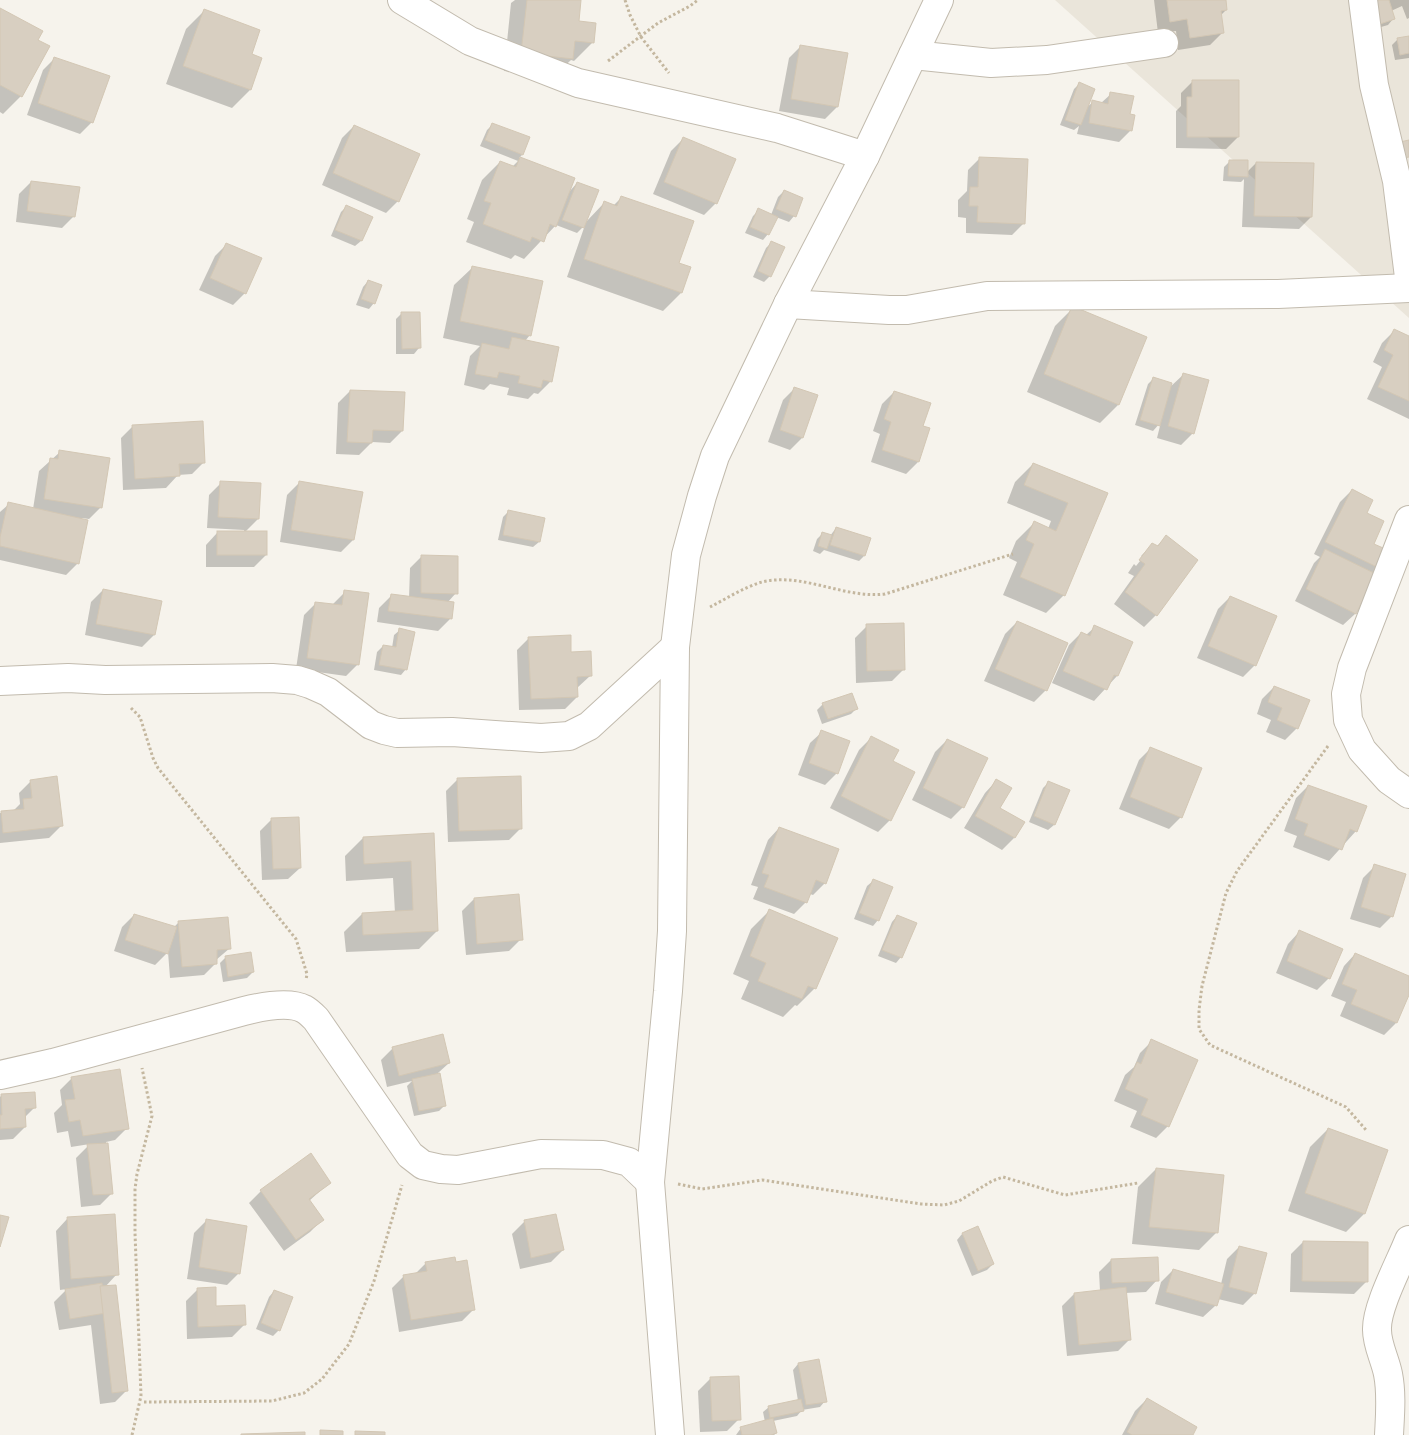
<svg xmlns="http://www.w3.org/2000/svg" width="1409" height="1435" viewBox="0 0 1409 1435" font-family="'Open Sans',sans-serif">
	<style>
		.residential { fill: #eae5da }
		.shadow { fill: #0003 }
		.building { fill: #d8cfc1; stroke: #d3c7b4 }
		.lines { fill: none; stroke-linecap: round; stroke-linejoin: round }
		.street-casing { stroke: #c2bbae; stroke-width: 30 }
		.path { stroke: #c4b79f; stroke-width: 3; stroke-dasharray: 2.5 2.5; stroke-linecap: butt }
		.street { stroke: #fff; stroke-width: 28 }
	</style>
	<rect width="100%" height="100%" fill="#f6f3ec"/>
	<!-- residential -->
	<path class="residential" d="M1055 0H1409V318Z"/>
	<!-- shadow -->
	<g class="shadow">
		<path d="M515 0H580L578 22 592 43 574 61 571 60 554 76 504 71 511 3Z"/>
		<path d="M1154 0H1225L1226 10 1220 16 1222 33 1210 45 1178 50 1176 31 1158 33Z"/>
		<path d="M1381 0H1409V18L1407 19 1402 6 1391 11 1393 19 1388 25 1374 29Z"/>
		<path d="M0 10 37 40 21 96 3 114 0 112Z"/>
		<path d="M204 11 250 55 261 59 250 90 232 108 166 84 186 29Z"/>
		<path d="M1409 37V58L1395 60 1392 45 1398 39Z"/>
		<path d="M801 46 837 107 825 119 779 111 789 58Z"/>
		<path d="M55 58 92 122 80 134 27 115 43 70Z"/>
		<path d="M1193 81 1238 137 1226 149 1176 148V111L1181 106V93Z"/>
		<path d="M1079 84 1086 108 1093 102 1101 103 1111 94 1129 115 1131 130 1119 142 1077 134 1079 126 1074 130 1060 125 1074 89Z"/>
		<path d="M493 124 522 155 519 158 574 179 569 192 577 183 585 223 604 203 613 206 621 198 678 264 681 293 663 311 567 277 585 225 577 233 556 225 524 259 515 255 511 259 466 242 474 222 467 219 482 180 500 162 512 167 518 161 480 146 487 130Z"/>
		<path d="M354 126 398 201 386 213 322 185 342 138Z"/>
		<path d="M683 139 716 203 704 215 653 194 671 151Z"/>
		<path d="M980 158 1024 223 1012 235 966 233V218L958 217V200L967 191 968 170Z"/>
		<path d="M1230 161 1247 172 1256 163 1311 217 1299 229 1242 227 1244 179 1241 182 1223 181 1224 167Z"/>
		<path d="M31 182 74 216 62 228 16 222 19 194Z"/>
		<path d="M784 191 794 216 789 222 776 217 768 234 763 240 745 233 753 216 759 210 771 215 778 197Z"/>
		<path d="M346 207 371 217 361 241 355 246 331 236 341 212Z"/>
		<path d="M772 242 770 276 764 282 753 277 766 248Z"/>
		<path d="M227 244 260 259 245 293 233 305 199 290 215 256Z"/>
		<path d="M472 268 530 335 525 341 550 382 538 394 534 393 528 399 507 395 509 388 490 384 484 390 464 385 470 356 480 346 443 338 454 285Z"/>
		<path d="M368 281 374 303 369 309 356 305 363 287Z"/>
		<path d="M1073 308 1145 337 1118 405 1100 423 1027 392 1055 326Z"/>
		<path d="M401 314 419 348 414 354H396V319Z"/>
		<path d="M1394 331 1409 338V419L1367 399 1382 367 1373 362 1382 343Z"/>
		<path d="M1184 374 1193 433 1181 445 1157 438 1161 422 1153 431 1135 425 1148 384 1153 379 1169 388Z"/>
		<path d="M795 388 802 438 790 450 768 442 783 400Z"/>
		<path d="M350 391 402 431 390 443 372 442 359 455 336 454 338 403Z"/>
		<path d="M894 392 922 427 918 462 906 474 871 462 880 434 873 431 882 404Z"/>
		<path d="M133 426 204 462 192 474 178 475 166 488 123 490 121 438Z"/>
		<path d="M60 452 101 507 89 519 82 518 78 563 66 575 0 560V512L9 504 33 509 39 471Z"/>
		<path d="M1033 464 1106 494 1064 595 1046 613 1003 595 1017 562 1009 558 1016 541 1034 523 1048 529 1051 521 1007 503 1015 482Z"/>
		<path d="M221 483 258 519 244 533V530L207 528 209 495Z"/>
		<path d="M299 483 353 540 341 552 280 542 287 495Z"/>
		<path d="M1352 490 1365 513 1372 545 1388 552 1374 575 1355 614 1343 625 1295 601 1314 563 1320 557 1314 554 1340 502Z"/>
		<path d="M509 511 539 542 533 547 498 540 503 517Z"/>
		<path d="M836 528 864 556 859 561 824 550 820 554 813 551 817 539 823 533 830 536Z"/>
		<path d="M217 533 266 555 254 567H206V545Z"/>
		<path d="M1166 537 1156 615 1144 627 1114 604 1134 576 1128 573 1134 564 1136 566 1144 556H1141L1153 544 1156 547Z"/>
		<path d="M422 556 456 593 447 603 450 619 438 631 377 622 379 608 391 596 409 598 410 568Z"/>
		<path d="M103 590 154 635 142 647 85 635 91 602Z"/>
		<path d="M345 592 358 664 346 676 296 669 304 615 316 603 332 605Z"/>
		<path d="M1230 597 1275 617 1255 665 1243 677 1197 658 1218 609Z"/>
		<path d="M1017 622 1046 690 1034 702 984 681 1005 634Z"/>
		<path d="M867 626 904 669 892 681 856 683 855 638Z"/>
		<path d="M1095 627 1117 676 1094 701 1052 683 1069 645 1081 633 1086 635Z"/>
		<path d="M400 630 406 669 401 675 374 670 377 652 383 646 392 648 394 635Z"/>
		<path d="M529 638 570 653 590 676 577 688V697L565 709 519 710 517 650Z"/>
		<path d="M1274 687 1297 728 1285 740 1266 732 1271 720 1257 714 1262 699Z"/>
		<path d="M823 704 856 709 851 714 822 724 817 710Z"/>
		<path d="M822 732 837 773 825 785 798 775 810 743Z"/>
		<path d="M871 738 892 761 890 820 878 832 830 808 859 750Z"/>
		<path d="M947 740 963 807 951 819 912 800 935 752Z"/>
		<path d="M1151 748 1181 817 1169 829 1119 809 1139 760Z"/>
		<path d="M458 779 521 828 509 840 448 842 446 791Z"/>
		<path d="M31 781 61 826 49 838 0 843V813L13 811 20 804 19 793Z"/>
		<path d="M996 781 999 809 1023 823 1014 838 1002 850 964 828 985 793Z"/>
		<path d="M1048 783 1068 791 1054 825 1048 830 1029 822 1043 788Z"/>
		<path d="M1308 786 1356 831 1329 861 1293 847 1297 836 1284 831 1296 798Z"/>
		<path d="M272 819 300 868 288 879 262 880 260 831Z"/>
		<path d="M779 828 825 883 813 895 810 894 806 902 794 914 753 899 758 887 751 885 768 840Z"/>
		<path d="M433 834 437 931 419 949 346 952 344 932 362 914 395 913 393 878 346 881 345 856 363 838Z"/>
		<path d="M1375 866 1392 916 1380 928 1350 919 1363 878Z"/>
		<path d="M873 881 878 920 873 926 854 919 867 886Z"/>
		<path d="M474 899 521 939 509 951 466 955 462 911Z"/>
		<path d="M769 911 815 988 797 1006 795 1005 783 1017 741 999 749 981 733 974 751 929Z"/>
		<path d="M134 915 173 928 179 922 230 948 216 960V963L204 975 170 978 168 952 155 965 114 951 122 927Z"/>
		<path d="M897 916 901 957 896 963 878 956 892 922Z"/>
		<path d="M1299 932 1329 978 1317 990 1276 973 1288 944Z"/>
		<path d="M1355 954 1409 977V991L1396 1023 1384 1035 1340 1016 1346 1002 1331 996 1344 966Z"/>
		<path d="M225 958 253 972 247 978 223 982 220 963Z"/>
		<path d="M1152 1041 1168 1126 1156 1138 1130 1127 1137 1111 1114 1101 1125 1075 1134 1067 1140 1053Z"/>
		<path d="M393 1048 449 1063 438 1073 445 1105 439 1111 414 1116 407 1086 412 1081 387 1087 381 1060Z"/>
		<path d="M72 1078 127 1128 115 1140 106 1142 112 1193 100 1205 81 1207 76 1158 90 1144 71 1147 68 1131 57 1133 54 1113 62 1105 60 1090Z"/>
		<path d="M2 1095 35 1107 25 1117V1127L13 1139 0 1140V1097Z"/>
		<path d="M1328 1129 1387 1150 1364 1214 1346 1232 1288 1211 1310 1147Z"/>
		<path d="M1156 1169 1217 1232 1199 1250 1132 1244 1138 1187Z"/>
		<path d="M329 1183 309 1201 322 1220 310 1232 284 1251 249 1203 261 1191Z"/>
		<path d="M556 1215 563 1250 551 1262 520 1269 512 1234 524 1222Z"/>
		<path d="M67 1219 117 1274 105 1287 127 1390 115 1402 100 1404 91 1325 59 1330 54 1302 67 1289 60 1290 56 1231Z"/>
		<path d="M206 1221 239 1273 227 1285 187 1279 194 1233Z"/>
		<path d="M962 1234 993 1264 987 1270 972 1276 957 1240Z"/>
		<path d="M1303 1242 1366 1282 1354 1294 1290 1292 1291 1254Z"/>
		<path d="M1239 1247 1255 1293 1243 1305 1218 1299 1215 1306 1203 1317 1155 1304 1161 1282 1173 1270 1221 1284 1227 1259Z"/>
		<path d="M1111 1260 1157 1280 1146 1292 1125 1293 1130 1339 1118 1351 1067 1356 1062 1306 1074 1294 1100 1291 1099 1272Z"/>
		<path d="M426 1263 474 1309 462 1321 399 1332 392 1288 404 1276 414 1275Z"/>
		<path d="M198 1289 215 1307 244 1325 232 1337 187 1339 186 1301Z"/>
		<path d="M274 1291 279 1330 273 1336 256 1329 269 1297Z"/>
		<path d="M798 1364 825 1401 820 1407 802 1410 797 1416 773 1421 776 1433 774 1435H736L741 1428 765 1422 763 1412 769 1407 798 1401 793 1370Z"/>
		<path d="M710 1379 739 1419 727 1431 700 1432 698 1391Z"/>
		<path d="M1147 1399 1191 1435H1122L1135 1411Z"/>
	</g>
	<!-- building -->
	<g class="building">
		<path d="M527 0H581L579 21 596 23 594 43 575 41 573 59 521 53Z"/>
		<path d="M1167 0H1226L1227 10 1221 11 1224 33 1190 38 1187 19 1170 22Z"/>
		<path d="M1376 0H1389L1395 19 1380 24Z"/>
		<path d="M0 8 43 31 38 40 50 46 22 97 0 85Z"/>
		<path d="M204 9 260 30 252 54 262 58 251 90 183 66Z"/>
		<path d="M1409 36V53L1400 55 1397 38Z"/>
		<path d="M800 45 848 53 838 107 791 99Z"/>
		<path d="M54 57 110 76 93 123 38 103Z"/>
		<path d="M1192 80H1239V137H1187V97H1192Z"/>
		<path d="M1079 82 1095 89 1081 125 1065 120Z"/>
		<path d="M1110 92 1134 96 1130 114 1135 115 1132 131 1089 123 1092 100 1108 104Z"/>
		<path d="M492 123 530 137 523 155 485 140Z"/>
		<path d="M354 125 420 154 399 202 333 173Z"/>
		<path d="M683 137 736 159 717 204 664 182Z"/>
		<path d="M1409 140V157L1404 158 1400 142Z"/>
		<path d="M520 157 575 178 556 227 550 224 544 242 532 237 530 242 483 224 491 203 484 201 500 161 516 167Z"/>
		<path d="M979 157 1028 159 1025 224 977 222 978 206H969L970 187H978Z"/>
		<path d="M1229 160H1248V177L1228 176Z"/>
		<path d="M1256 162 1314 163 1312 217 1254 216Z"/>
		<path d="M31 181 80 187 75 217 27 211Z"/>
		<path d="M577 182 599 190 584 228 562 220Z"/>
		<path d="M784 190 803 198 796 217 776 209Z"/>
		<path d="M621 196 694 221 679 263 691 267 682 293 584 259 604 201 617 206Z"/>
		<path d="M346 205 373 217 362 241 335 230Z"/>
		<path d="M758 208 778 217 769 235 750 227Z"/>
		<path d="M771 241 785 247 771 277 758 271Z"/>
		<path d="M226 243 262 258 246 294 210 278Z"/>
		<path d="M472 266 543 281 531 336 460 321Z"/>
		<path d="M368 280 382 285 375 304 361 299Z"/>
		<path d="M1072 306 1147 337 1119 405 1044 374Z"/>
		<path d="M401 312H420L421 348 402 349Z"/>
		<path d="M1394 329 1409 336V401L1378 387 1393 355 1384 350Z"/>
		<path d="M512 337 559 347 552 382 543 380 541 388 518 383 520 376 499 372 497 378 475 374 482 343 509 349Z"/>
		<path d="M1183 373 1209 380 1194 434 1168 426Z"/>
		<path d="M1153 377 1172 383 1160 426 1140 420Z"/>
		<path d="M794 387 818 395 803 438 780 430Z"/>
		<path d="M350 390 405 392 403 431 373 430 372 443 347 442Z"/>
		<path d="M894 391 931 403 923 426 930 428 919 462 882 450 891 422 884 419Z"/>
		<path d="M203 421 205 463 179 464 180 476 135 479 132 425Z"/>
		<path d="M59 450 110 458 102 508 44 499 50 458 58 459Z"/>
		<path d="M1033 463 1108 493 1065 596 1020 577 1034 544 1026 540 1034 521 1056 531 1068 503 1024 485Z"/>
		<path d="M220 481 261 483 259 519 218 517Z"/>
		<path d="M299 481 363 492 354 540 291 530Z"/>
		<path d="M1352 489 1373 500 1367 513 1384 521 1374 544 1390 551 1381 569 1325 542Z"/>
		<path d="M8 502 88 520 79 564 0 546V537Z"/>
		<path d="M508 510 545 518 540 542 503 535Z"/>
		<path d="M836 527 871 538 865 556 830 545Z"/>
		<rect x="217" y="531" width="50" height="24"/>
		<path d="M822 532 832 535 827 549 818 546Z"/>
		<path d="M1166 535 1198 560 1157 616 1125 592 1145 564 1139 560 1152 543 1158 546Z"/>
		<path d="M1325 549 1376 574 1356 614 1306 589Z"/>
		<path d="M421 555 458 556V594L421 593Z"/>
		<path d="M103 589 162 601 155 635 96 624Z"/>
		<path d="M344 590 369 593 359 665 307 658 315 602 342 605Z"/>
		<path d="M391 594 454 602 452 619 388 611Z"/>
		<path d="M1230 596 1277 616 1256 666 1208 646Z"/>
		<path d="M1017 621 1068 643 1047 691 995 669Z"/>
		<path d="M904 623 905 670 867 671 866 624Z"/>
		<path d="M1094 625 1133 642 1118 676 1114 675 1107 690 1063 671 1081 632 1090 636Z"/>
		<path d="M399 628 415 632 407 670 379 665 383 645 396 647Z"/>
		<path d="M571 635V652L591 651 592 676 577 677 578 697 531 699 528 637Z"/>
		<path d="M1274 686 1310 700 1298 729 1277 720 1282 708 1268 702Z"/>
		<path d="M852 693 858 709 828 719 822 703Z"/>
		<path d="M821 730 850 741 838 774 809 763Z"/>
		<path d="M871 736 899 750 893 761 915 772 891 821 841 796Z"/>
		<path d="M947 739 988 758 964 808 923 788Z"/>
		<path d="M1150 747 1202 768 1182 818 1130 797Z"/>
		<path d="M57 776 63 826 3 833 1 811 24 809 23 799 32 798 30 780Z"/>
		<path d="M521 776 522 829 459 831 457 778Z"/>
		<path d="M996 779 1012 788 1000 808 1025 822 1015 838 975 816Z"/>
		<path d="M1048 781 1070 790 1055 825 1034 816Z"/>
		<path d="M1308 785 1367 806 1357 832 1350 829 1342 850 1304 835 1308 824 1295 819Z"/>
		<path d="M299 817 301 868 273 869 271 818Z"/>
		<path d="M779 827 839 849 826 884 816 880 807 903 764 887 769 875 762 873Z"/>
		<path d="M434 833 438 931 363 935 362 913 413 910 411 861 364 864 363 837Z"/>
		<path d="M1374 864 1406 874 1393 917 1361 907Z"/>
		<path d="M873 879 893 887 879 921 859 913Z"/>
		<path d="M519 894 523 940 477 944 474 898Z"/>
		<path d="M769 909 838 938 816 989 808 986 802 999 758 981 766 963 750 956Z"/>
		<path d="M134 914 177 927 168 954 125 940Z"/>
		<path d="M897 915 917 923 902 958 882 950Z"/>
		<path d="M228 917 231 949 217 950V964L182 967 178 921Z"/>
		<path d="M1299 930 1343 949 1330 979 1287 961Z"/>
		<path d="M251 952 254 972 228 977 225 956Z"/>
		<path d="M1355 953 1409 976V995L1397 1023 1351 1004 1357 990 1342 984Z"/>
		<path d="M443 1034 450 1063 399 1076 392 1047Z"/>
		<path d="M1151 1039 1198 1060 1169 1127 1141 1115 1148 1099 1125 1089 1137 1062 1141 1064Z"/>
		<path d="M120 1069 129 1129 83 1136 80 1120 69 1122 65 1100 75 1099 71 1077Z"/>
		<path d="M440 1073 446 1106 419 1111 412 1079Z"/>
		<path d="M35 1092 36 1108 25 1109 26 1127 0 1129V1115H2L1 1094Z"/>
		<path d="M1328 1128 1388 1150 1365 1214 1305 1193Z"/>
		<path d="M108 1143 113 1194 93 1195 87 1144Z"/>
		<path d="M311 1153 331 1183 309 1199 324 1220 296 1240 260 1190Z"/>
		<path d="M1156 1168 1224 1175 1218 1233 1149 1227Z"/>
		<path d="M115 1214 119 1275 71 1279 67 1217Z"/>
		<path d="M556 1214 564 1250 531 1258 524 1220Z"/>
		<path d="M0 1215 9 1217 0 1247Z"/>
		<path d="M206 1219 247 1226 240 1274 199 1267Z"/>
		<path d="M978 1226 994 1264 978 1271 962 1233Z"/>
		<path d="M1303 1241 1368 1242V1282L1302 1281Z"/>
		<path d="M1239 1246 1267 1253 1256 1294 1229 1287Z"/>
		<path d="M455 1257 456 1262 467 1260 475 1310 411 1320 403 1275 427 1271 425 1262Z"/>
		<path d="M1158 1257 1159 1281 1112 1283 1111 1259Z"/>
		<path d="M1173 1269 1224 1284 1217 1306 1166 1292Z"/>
		<path d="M102 1283 106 1313 70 1319 65 1289Z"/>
		<path d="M116 1285 128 1391 112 1393 100 1286Z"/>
		<path d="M216 1287V1306L245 1305 246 1325 198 1327 197 1288Z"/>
		<path d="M1126 1287 1131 1340 1079 1345 1074 1293Z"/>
		<path d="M274 1290 293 1297 280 1331 261 1323Z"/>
		<path d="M819 1359 827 1402 806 1405 798 1363Z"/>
		<path d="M739 1376 741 1420 712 1421 710 1377Z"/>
		<path d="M1147 1398 1197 1427 1193 1435H1132L1127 1432Z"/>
		<path d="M801 1399 804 1411 770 1418 768 1406Z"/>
		<path d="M773 1418 777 1433 771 1435H742L740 1427Z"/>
		<path d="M320 1430 343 1431V1435H320Z"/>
		<path d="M355 1431 385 1432V1435H355Z"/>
		<path d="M305 1432V1435H241V1434Z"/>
	</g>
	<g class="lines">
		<!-- street casing -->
		<g class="street-casing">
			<g id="street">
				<path d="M402 0 470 41 578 83 777 128 865 156"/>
				<path d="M1363 0 1374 85 1397 181 1409 277"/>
				<path d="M913 55 991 63 1047 60 1164 43"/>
				<path d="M788 304 889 310H907L987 296 1278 294 1409 288"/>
				<path d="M1409 520 1352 668 1346 694 1348 720 1362 750 1389 780 1409 794"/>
				<path d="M0 681 68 678 105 680 272 678 297 680 310 684 328 692 371 725 384 730 397 733 452 732 541 738 569 736 589 726 675 647"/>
				<path d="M0 1075 53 1063 244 1011C260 1007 289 1001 304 1009 308 1011 313 1016 316 1019L410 1155 423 1165 441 1169 458 1170 541 1154 603 1155 629 1162 650 1182"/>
				<path d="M670 1435 650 1182 668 991 672 931 675 647 686 555 702 496 715 456 788 304 865 156 939 0"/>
				<path d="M1389 1435C1390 1415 1392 1394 1388 1374 1385 1359 1377 1345 1377 1330 1376 1307 1400 1263 1409 1240"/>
			</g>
		</g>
		<!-- path -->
		<g class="path">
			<path d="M625 0 630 15 641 37 669 73"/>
			<path d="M608 61 658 23 690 6 698 0"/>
			<path d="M710 607C726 599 744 587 762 582 803 572 844 599 885 594L1013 554"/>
			<path d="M131 708 140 717 153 758 158 768 296 939 307 974 306 980"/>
			<path d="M1328 746 1237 871 1226 893 1202 986 1199 1010V1029L1210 1045 1346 1107 1366 1130"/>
			<path d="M678 1184 702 1189 762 1180 921 1204 944 1205 959 1201 992 1181 1003 1177 1065 1195 1138 1183"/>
			<path d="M144 1402 272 1401 304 1393 322 1379 349 1344 374 1281 402 1185"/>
			<path d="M132 1435 141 1396 135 1233V1189L137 1174 152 1116 142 1068"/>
		</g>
		<!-- street -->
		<use href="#street" class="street"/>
	</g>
</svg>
